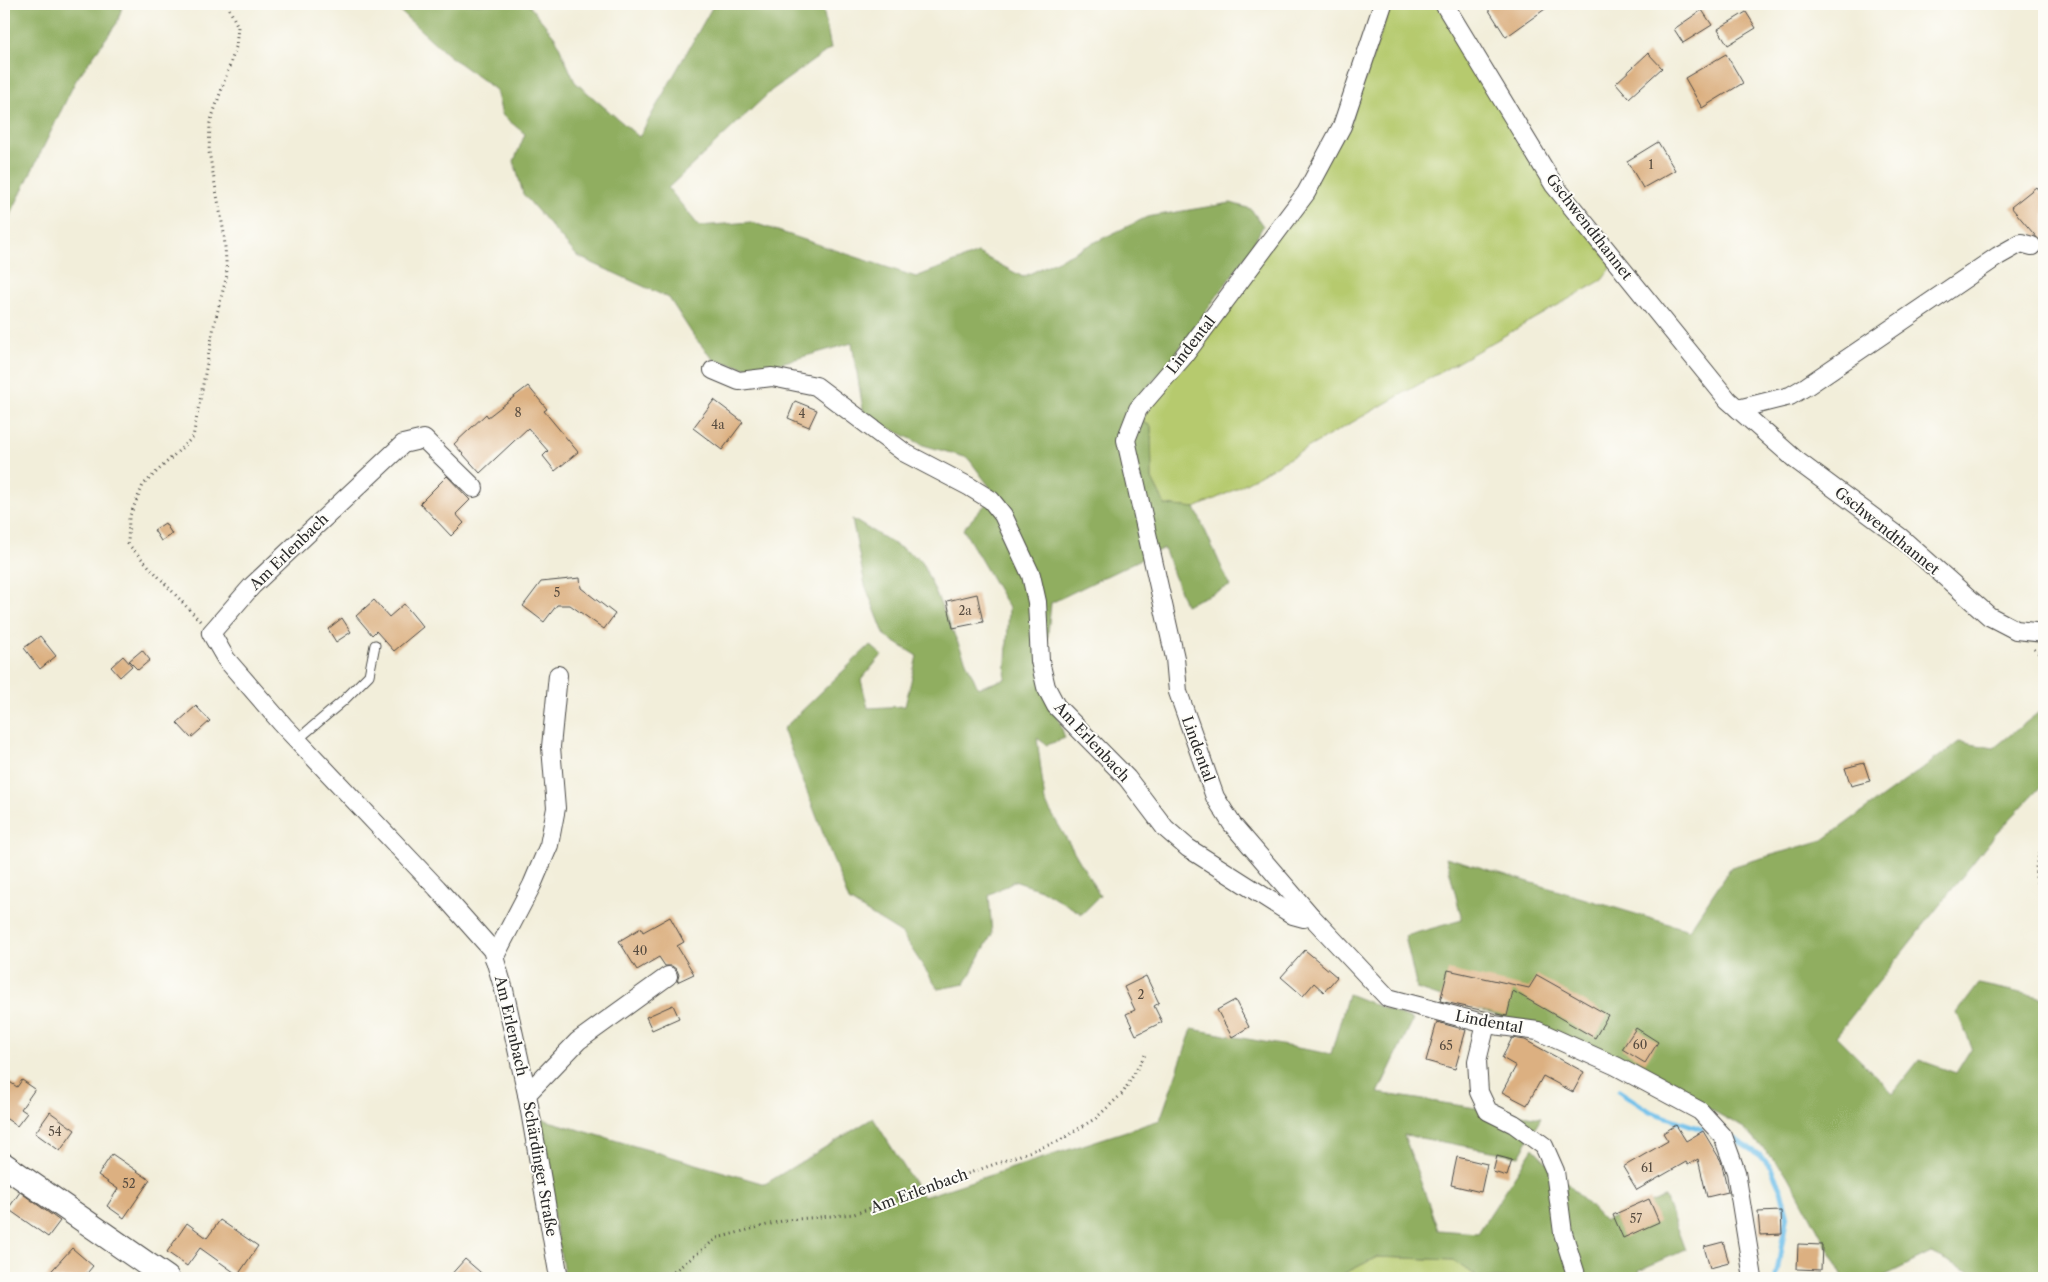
<svg xmlns="http://www.w3.org/2000/svg" width="2048" height="1282" viewBox="0 0 2048 1282" font-family="'Libre Caslon Text',serif">
	<style>
		.green { fill: #b6ca6e; stroke: #707a4c }
		.forest { fill: #90ae61; stroke: #5e6c46 }
		.lines { fill: none; stroke-linecap: round; stroke-linejoin: round }
		.stream { stroke: #6fc0ea; stroke-width: 5 }
		.building { fill: #dcb081 }
		.service-casing { stroke: #494845; stroke-width: 11 }
		.minor-casing { stroke: #494845; stroke-width: 20 }
		.secondary-casing { stroke: #494845; stroke-width: 26 }
		.path { stroke: #494845; stroke-width: 3; stroke-dasharray: 1 4; stroke-linecap: butt }
		.service { stroke: #fff; stroke-width: 9 }
		.minor { stroke: #fff; stroke-width: 18 }
		.secondary { stroke: #fff; stroke-width: 24 }
		.labels { text-anchor: middle; stroke-width: 4; stroke-linejoin: round; paint-order: stroke }
		.number-label { font-size: 12px; fill: #574c40 }
		.street-label { font-size: 15px; fill: #2b2b2b; stroke: #fdfcf7 }
	</style>
	<rect width="100%" height="100%" fill="#fdfcf7"/>
	<filter id="ink" filterUnits="userSpaceOnUse"><feTurbulence type="fractalNoise" baseFrequency=".02" numOctaves="2"/><feDisplacementMap in="SourceGraphic" scale="10" xChannelSelector="R" yChannelSelector="G"/><feConvolveMatrix kernelMatrix="1 2 1 2 8 2 1 2 1" color-interpolation-filters="sRGB"/></filter>
	<filter id="wash" filterUnits="userSpaceOnUse"><feTurbulence type="fractalNoise" baseFrequency=".0096" numOctaves="4" result="noise"/><feDisplacementMap in="SourceGraphic" scale="20" xChannelSelector="R" yChannelSelector="G"/><feGaussianBlur stdDeviation="1.12" result="paint"/><feColorMatrix in="noise" values="0 0 0 0 0 0 0 0 0 0 0 0 0 0 0 0 0 1.4 0 .05"/><feComposite in="paint" operator="in"/></filter>
	<g filter="url(#wash)">
		<rect width="100%" height="100%" fill="#f2eeda"/>
		<!-- green -->
		<g class="green">
			<path d="M1391 4H1438L1612 267 1602 280 1230 492 1195 508 1165 505 1152 479 1151 426 1142 421 1150 406 1348 129Z"/>
			<path d="M1377 1257 1453 1260 1478 1278H1335Z"/>
		</g>
		<!-- forest -->
		<g class="forest">
			<path d="M4 4H123L117 23 76 80 4 228Z"/>
			<path d="M392 4H528L555 37 575 82 639 137 714 4H822L831 48 772 90 668 188 699 226 751 222 916 277 978 253 1023 277 1147 217 1231 203 1251 209 1263 226 1250 250 1172 359 1125 414 1151 426 1152 479 1165 505 1195 508 1230 586 1185 605 1164 548 1051 603 1044 674 1065 738 1047 745 1037 738 1045 802 1100 896 1082 914 1044 891 1014 881 989 895 992 934 965 984 938 989 902 934 849 901 783 729 870 645 882 655 861 680 868 708 905 706 917 656 885 636 865 585 852 519 921 560 978 688 1005 679 1009 608 963 529 995 494 968 458 923 445 864 415 852 343 756 370 714 360 695 338 669 298 577 256 523 194 514 161 525 134 502 115 496 90 448 55Z"/>
			<path d="M2044 708V783L1995 835 1836 1036 1893 1093 1919 1060 1956 1073 1972 1047 1957 1013 1979 984 2044 998V1278H1983L1931 1253 1880 1278H1844L1788 1175 1744 1128 1603 1051 1417 989 1405 936 1462 920 1446 857 1689 930 1731 867 1823 840 1959 742 1994 748Z"/>
			<path d="M1348 994 1413 1020 1378 1093 1541 1118 1519 1156 1404 1135 1438 1230 1478 1233 1533 1148 1604 1221 1665 1197 1685 1250 1639 1270 1643 1278H1478L1453 1260 1377 1257 1335 1278H565L535 1117 765 1184 873 1118 923 1197 1160 1120 1192 1029 1331 1054Z"/>
		</g>
		<g class="lines">
			<!-- stream -->
			<g class="stream">
				<path d="M1619 1091 1651 1112 1701 1129"/>
				<path d="M1734 1139 1760 1155 1771 1168 1781 1190 1787 1214 1776 1278"/>
			</g>
		</g>
		<g id="blocks">
			<!-- building -->
			<g class="building">
				<path d="M1485 4H1552L1506 37Z"/>
				<path d="M1702 10 1712 25 1683 43 1674 29Z"/>
				<path d="M1746 12 1756 28 1728 45 1718 29Z"/>
				<path d="M1648 53 1662 68 1629 98 1616 83Z"/>
				<path d="M1726 54 1743 83 1702 108 1685 78Z"/>
				<path d="M1658 142 1675 170 1643 188 1627 161Z"/>
				<path d="M2036 187 2044 198V246L2011 207Z"/>
				<path d="M528 386 547 409 544 411 578 452 555 471 543 456 548 451 528 428 480 473 454 444 486 414 488 417Z"/>
				<path d="M714 400 743 422 722 450 693 428Z"/>
				<path d="M795 401 817 410 809 427 788 418Z"/>
				<path d="M447 476 470 500 456 514 464 523 451 536 420 503Z"/>
				<path d="M165 523 172 534 161 541 154 530Z"/>
				<path d="M580 578 581 588 615 614 604 629 570 605H557L544 622 523 606 541 582Z"/>
				<path d="M977 594 983 622 953 628 947 601Z"/>
				<path d="M374 600 389 617 404 604 423 627 394 651 376 631 372 635 356 616Z"/>
				<path d="M342 618 351 632 336 642 328 629Z"/>
				<path d="M40 636 56 656 40 669 24 648Z"/>
				<path d="M142 650 150 660 138 670 129 661Z"/>
				<path d="M123 656 132 666 120 677 111 667Z"/>
				<path d="M196 706 210 721 191 738 177 723Z"/>
				<path d="M1864 763 1870 781 1851 786 1845 768Z"/>
				<path d="M670 917 684 942 677 946 694 974 677 982 679 975 677 970 672 966H665L659 957 637 970 619 941 641 928 643 932Z"/>
				<path d="M1305 950 1337 977 1324 992 1314 983 1303 996 1281 977Z"/>
				<path d="M1448 970 1529 988 1537 975 1608 1015 1595 1038 1513 991 1507 1016 1440 1001Z"/>
				<path d="M1146 976 1159 1003 1154 1006 1162 1022 1136 1035 1126 1014 1135 1010 1124 987Z"/>
				<path d="M1235 1000 1249 1027 1232 1037 1217 1010Z"/>
				<path d="M673 1005 679 1018 652 1030 646 1017Z"/>
				<path d="M1437 1022 1466 1030 1455 1069 1426 1061Z"/>
				<path d="M1636 1028 1658 1042 1645 1063 1622 1049Z"/>
				<path d="M1512 1038 1525 1040 1584 1072 1573 1092 1543 1076 1527 1105 1502 1092 1516 1066 1502 1058Z"/>
				<path d="M4 1078 17 1087 22 1080 35 1089 21 1109 27 1113 17 1126 4 1117Z"/>
				<path d="M50 1112 75 1130 60 1151 35 1133Z"/>
				<path d="M1676 1125 1686 1141 1703 1131 1721 1161 1728 1192 1707 1197 1698 1159 1688 1165 1686 1162 1637 1190 1623 1167 1668 1141 1663 1133Z"/>
				<path d="M112 1154 150 1180 124 1218 107 1206 118 1189 98 1175Z"/>
				<path d="M1497 1156 1512 1160 1507 1176 1493 1172Z"/>
				<path d="M1457 1157 1487 1164 1481 1192 1451 1185Z"/>
				<path d="M20 1192 60 1221 48 1237 8 1209Z"/>
				<path d="M1649 1199 1659 1222 1623 1238 1613 1215Z"/>
				<path d="M1781 1211 1782 1234 1760 1235 1758 1212Z"/>
				<path d="M220 1220 258 1246 238 1275 200 1248 187 1266 167 1252 187 1223 207 1238Z"/>
				<path d="M1723 1242 1729 1263 1710 1268 1704 1247Z"/>
				<path d="M1798 1244 1822 1245 1821 1270 1797 1269Z"/>
				<path d="M72 1248 93 1266 83 1278H45Z"/>
				<path d="M465 1259 487 1278H448Z"/>
			</g>
		</g>
	</g>
	<g filter="url(#ink)">
		<use href="#blocks" fill-opacity="0" stroke="#494845" stroke-width="1"/>
		<g class="lines">
			<!-- service casing -->
			<g class="service-casing">
				<path id="service" d="M297 740 343 701 369 675 375 645"/>
			</g>
			<!-- minor casing -->
			<g class="minor-casing">
				<g id="minor">
					<path d="M1383 4 1342 126 1306 193 1183 357 1138 409 1126 440 1175 658 1178 692 1215 797 1232 824 1311 916 1388 998 1486 1024 1538 1031 1616 1066 1700 1111 1723 1136 1736 1172 1753 1278"/>
					<path d="M1444 4 1554 185 1728 400 1796 460 1900 537 1989 616 2016 630 2044 633"/>
					<path d="M713 370 739 381 772 377 816 386 905 453 970 487 991 500 1003 515 1031 575 1037 602 1040 661 1046 687 1056 706 1127 778 1165 828 1188 848 1293 915 1304 918 1311 916"/>
					<path d="M1738 409 1790 396 1807 386 1998 256 2021 243 2032 246"/>
					<path d="M474 488 424 439 403 444 252 586 211 633 226 659 284 726 437 888 492 950 504 990 527 1094"/>
					<path d="M494 958 532 885 549 845 556 808 551 747 558 675"/>
					<path d="M1486 1024 1477 1061 1479 1092 1488 1111 1514 1124 1544 1146 1555 1171 1563 1233 1577 1278"/>
					<path d="M559 1278 527 1094 578 1041 668 976"/>
				</g>
			</g>
			<!-- secondary casing -->
			<g class="secondary-casing">
				<path id="secondary" d="M4 1165 167 1278"/>
			</g>
			<!-- path -->
			<g class="path">
				<path d="M200 621 128 544 129 518 143 485 193 437 215 321 227 275 224 233 209 152 210 123 236 47 238 27 227 4"/>
				<path d="M2034 649 2044 658"/>
				<path d="M2044 843C2035 864 2031 876 2044 897"/>
				<path d="M666 1278 717 1238 786 1220 854 1214 1057 1142 1096 1118 1123 1093 1145 1055"/>
			</g>
			<!-- service -->
			<use href="#service" class="service"/>
			<!-- minor -->
			<use href="#minor" class="minor"/>
			<!-- secondary -->
			<use href="#secondary" class="secondary"/>
		</g>
	</g>
	<g class="labels">
		<!-- number labels -->
		<g class="number-label">
			<text x="1651" y="169">1</text>
			<text x="518" y="417">8</text>
			<text x="802" y="418">4</text>
			<text x="718" y="429">4a</text>
			<text x="557" y="597">5</text>
			<text x="965" y="615">2a</text>
			<text x="640" y="955">40</text>
			<text x="1141" y="999">2</text>
			<text x="1640" y="1049">60</text>
			<text x="1446" y="1050">65</text>
			<text x="55" y="1136">54</text>
			<text x="1647" y="1172">61</text>
			<text x="129" y="1188">52</text>
			<text x="1636" y="1223">57</text>
		</g>
		<!-- street labels -->
		<g class="street-label">
			<text transform="translate(1589 227) rotate(52)" y="5">Gschwendthannet</text>
			<text transform="translate(1191 345) rotate(-52)" y="5">Lindental</text>
			<text transform="translate(1887 531) rotate(39)" y="5">Gschwendthannet</text>
			<text transform="translate(289 552) rotate(-44)" y="5">Am Erlenbach</text>
			<text transform="translate(1092 742) rotate(47)" y="5">Am Erlenbach</text>
			<text transform="translate(1198 749) rotate(70)" y="5">Lindental</text>
			<text transform="translate(1489 1022) rotate(11)" y="5">Lindental</text>
			<text transform="translate(511 1026) rotate(77)" y="5">Am Erlenbach</text>
			<text transform="translate(540 1169) rotate(80)" y="5">Schärdinger Straße</text>
			<text transform="translate(919 1191) rotate(-20)" y="5">Am Erlenbach</text>
		</g>
	</g>
	<!-- margin -->
	<rect width="2048" height="1282" fill="none" stroke="#fdfcf7" stroke-width="20"/>
</svg>
